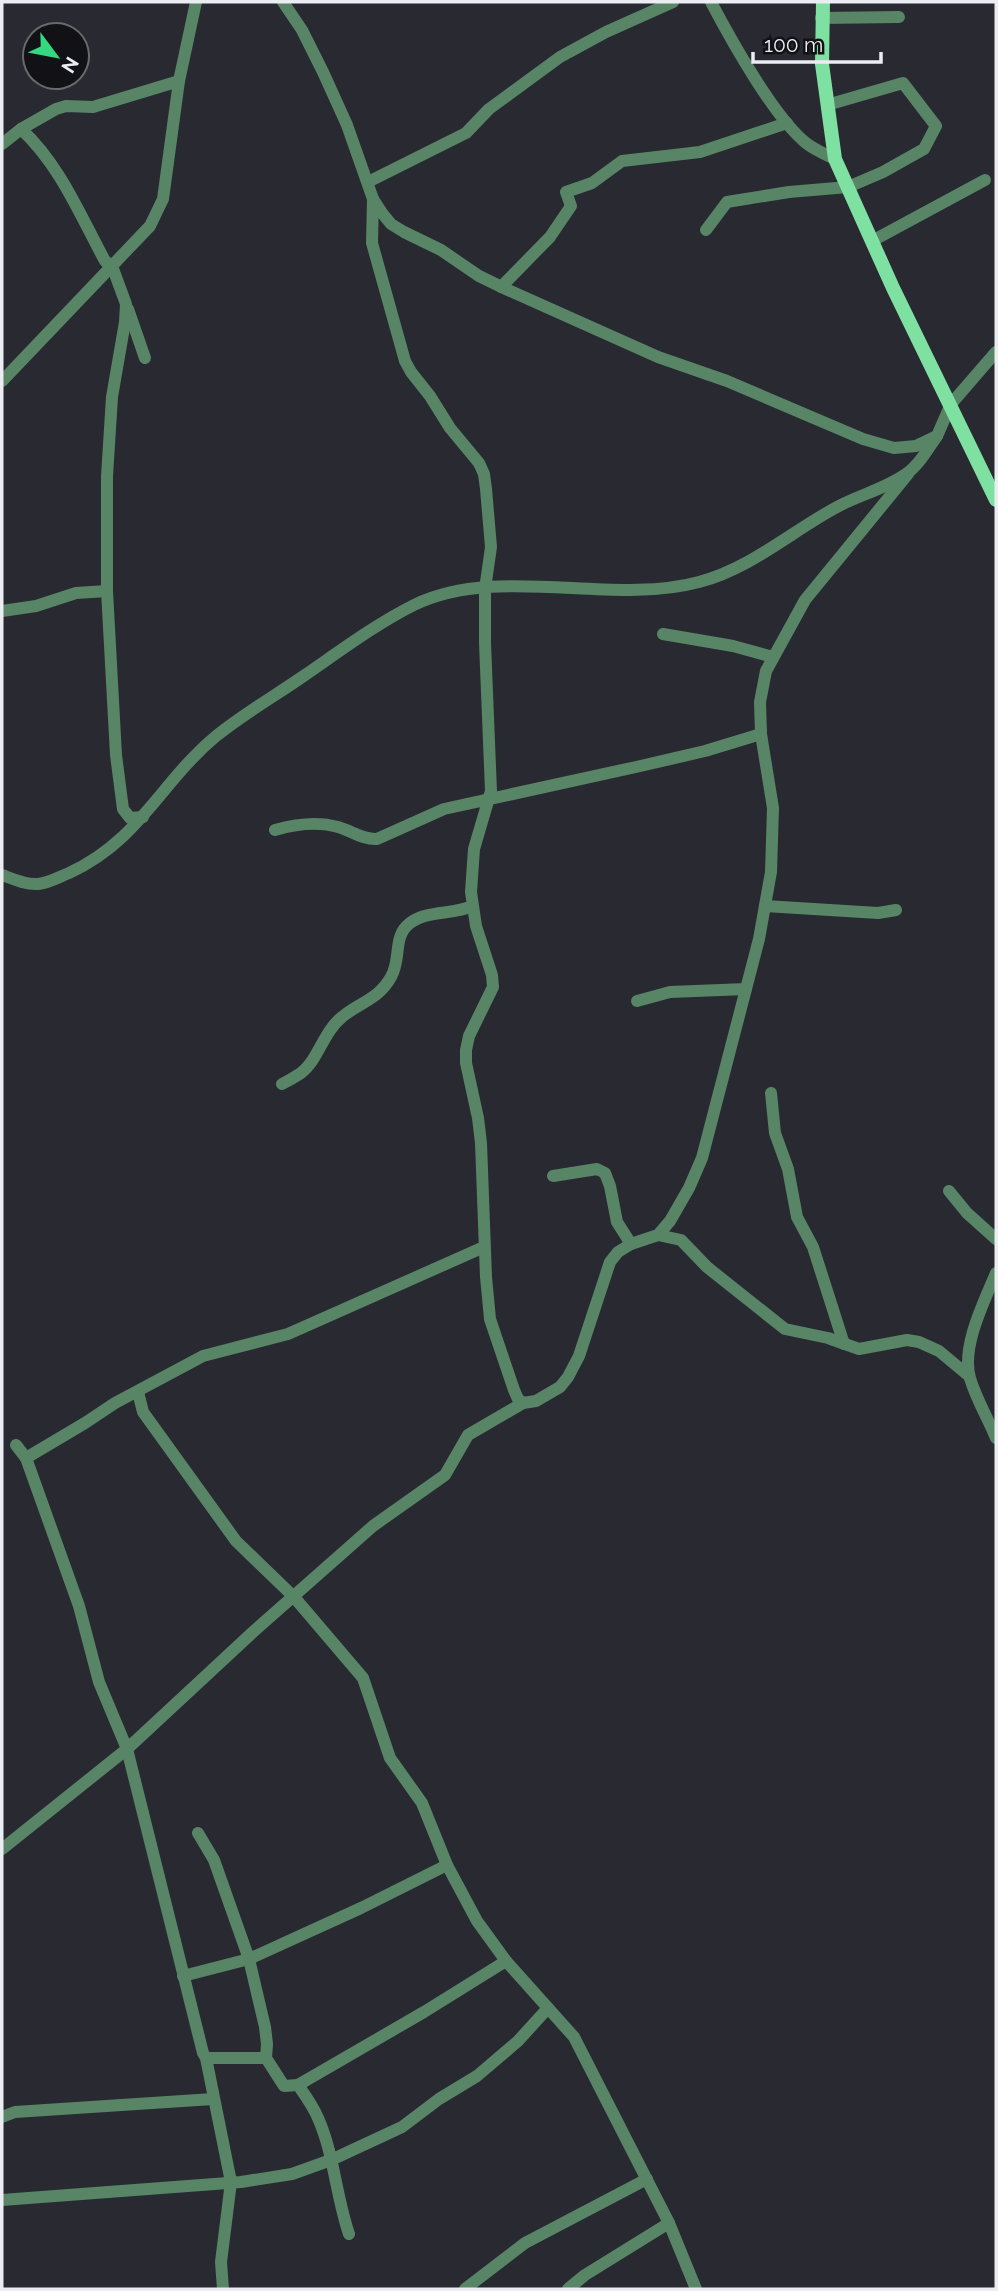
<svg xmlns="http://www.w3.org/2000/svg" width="998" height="2291" viewBox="0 0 998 2291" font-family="Raleway,sans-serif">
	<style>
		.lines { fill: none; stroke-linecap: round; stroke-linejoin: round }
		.minor { stroke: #578566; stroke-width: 12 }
		.major { stroke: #7ee1a2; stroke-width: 14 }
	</style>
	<rect width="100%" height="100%" fill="#282931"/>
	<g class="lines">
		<!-- minor -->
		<g class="minor">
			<path d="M283 2 302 30 323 72 347 125 373 199 382 213 391 224 404 232 441 250 479 276 508 290 658 357 727 381 863 439 894 448 916 446 937 436 951 404 996 352"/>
			<path d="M711 2C731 40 774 117 806 143 815 150 825 154 835 159"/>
			<path d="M821 18 899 17"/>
			<path d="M21 129C60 165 80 215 105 261L112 266 126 304 125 322 112 397 107 476V591L116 755 123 809 130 818 143 817"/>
			<path d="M2 144 21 129 56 109 66 106 93 107 179 81"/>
			<path d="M368 182 466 133 489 109 560 57 606 32 673 2"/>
			<path d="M373 199 372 243 405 361 411 372 430 396 450 428 479 463 484 474 486 489 491 547 485 589V643L491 791 474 849 471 892 476 926 492 975 493 987 469 1036 466 1050V1063L478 1118 481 1143 486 1277 490 1319 514 1390 518 1399 523 1403"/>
			<path d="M706 230 727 202 789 192 848 187 883 172 924 149 936 126 903 83 827 105"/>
			<path d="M872 241 985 180"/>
			<path d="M501 287 550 237 571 206 566 192 592 183 622 161 700 152 787 123"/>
			<path d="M128 309 145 358"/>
			<path d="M2 381 150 226 163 199 179 81 196 2"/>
			<path d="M2 611 36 606 76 593 107 591"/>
			<path d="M663 634 733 646 773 657"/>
			<path d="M275 830C296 824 317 821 338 827 352 831 363 840 377 839L444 809 636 767 705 751 761 734"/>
			<path d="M2 875C13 879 26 885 38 884 49 883 59 877 69 873 139 841 161 782 215 737 243 714 275 696 305 675 340 651 376 624 414 605 499 564 610 606 699 582 750 569 792 531 837 507 859 495 885 489 906 474 919 465 928 449 937 436"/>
			<path d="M765 906 878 913 896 910"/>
			<path d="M637 1001 670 992 746 989"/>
			<path d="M282 1084C288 1081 295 1077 301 1073 319 1059 323 1032 342 1017 360 1002 378 1000 391 977 402 958 392 937 410 923 427 910 453 915 472 906"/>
			<path d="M771 1093 775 1133 788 1169 797 1217 813 1247 844 1344"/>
			<path d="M553 1176 597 1169 605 1173 610 1186 617 1222 631 1244"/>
			<path d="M949 1191 967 1213 996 1239"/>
			<path d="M658 1235 681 1240 707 1267 785 1329 828 1338 859 1349 907 1340 919 1342 939 1351 969 1376"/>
			<path d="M996 1273C984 1302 961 1347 970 1378 976 1399 988 1418 996 1438"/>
			<path d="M138 1392 143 1412 236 1541 294 1597 363 1678 390 1758 422 1803 447 1865 477 1921 506 1961 574 2037 669 2223 696 2289"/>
			<path d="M16 1445 26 1458 79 1606 99 1682 127 1749 203 2053 206 2058 231 2182 221 2262 223 2289"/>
			<path d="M26 1458 85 1423 115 1403 203 1356 288 1334 484 1247"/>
			<path d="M198 1833 214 1860 249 1959 265 2027 267 2044 266 2058 284 2086 298 2085C305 2095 313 2106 318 2118 334 2154 336 2196 349 2234"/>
			<path d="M2 1849 127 1749 253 1632 373 1526 445 1475 468 1435 523 1403 536 1401 560 1387 568 1377 579 1356 610 1262 618 1252 631 1244 658 1235 670 1221 689 1188 702 1158 759 939 771 872 773 808 761 734 760 702 766 671 805 600 908 474"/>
			<path d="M183 1976 249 1959 361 1908 447 1865"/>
			<path d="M206 2058H266"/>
			<path d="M298 2085 424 2012 506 1961"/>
			<path d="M2 2117 15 2112 213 2099"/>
			<path d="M2 2200 241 2182 292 2174 331 2160 402 2127 439 2099 477 2076 518 2041 548 2008"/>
			<path d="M465 2289 525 2243 647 2179"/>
			<path d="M568 2289 585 2275 669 2223"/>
		</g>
		<!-- major -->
		<path class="major" d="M823 2 822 64 835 159 893 288 996 500"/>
	</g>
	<!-- border -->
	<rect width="998" height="2291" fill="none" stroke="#ecedf3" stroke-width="7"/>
	<!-- north arrow -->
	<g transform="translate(56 56) rotate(122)"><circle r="33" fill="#121216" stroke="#696a6e" stroke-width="2"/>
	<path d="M0-5L12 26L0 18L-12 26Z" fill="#34d881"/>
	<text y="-10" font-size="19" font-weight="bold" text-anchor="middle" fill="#ecedf3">N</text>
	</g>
	<!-- scale -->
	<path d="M753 52v10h128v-10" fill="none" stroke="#ecedf3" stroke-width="3.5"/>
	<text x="764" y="52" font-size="21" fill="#ecedf3" stroke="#121216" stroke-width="5" paint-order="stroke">100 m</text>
</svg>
